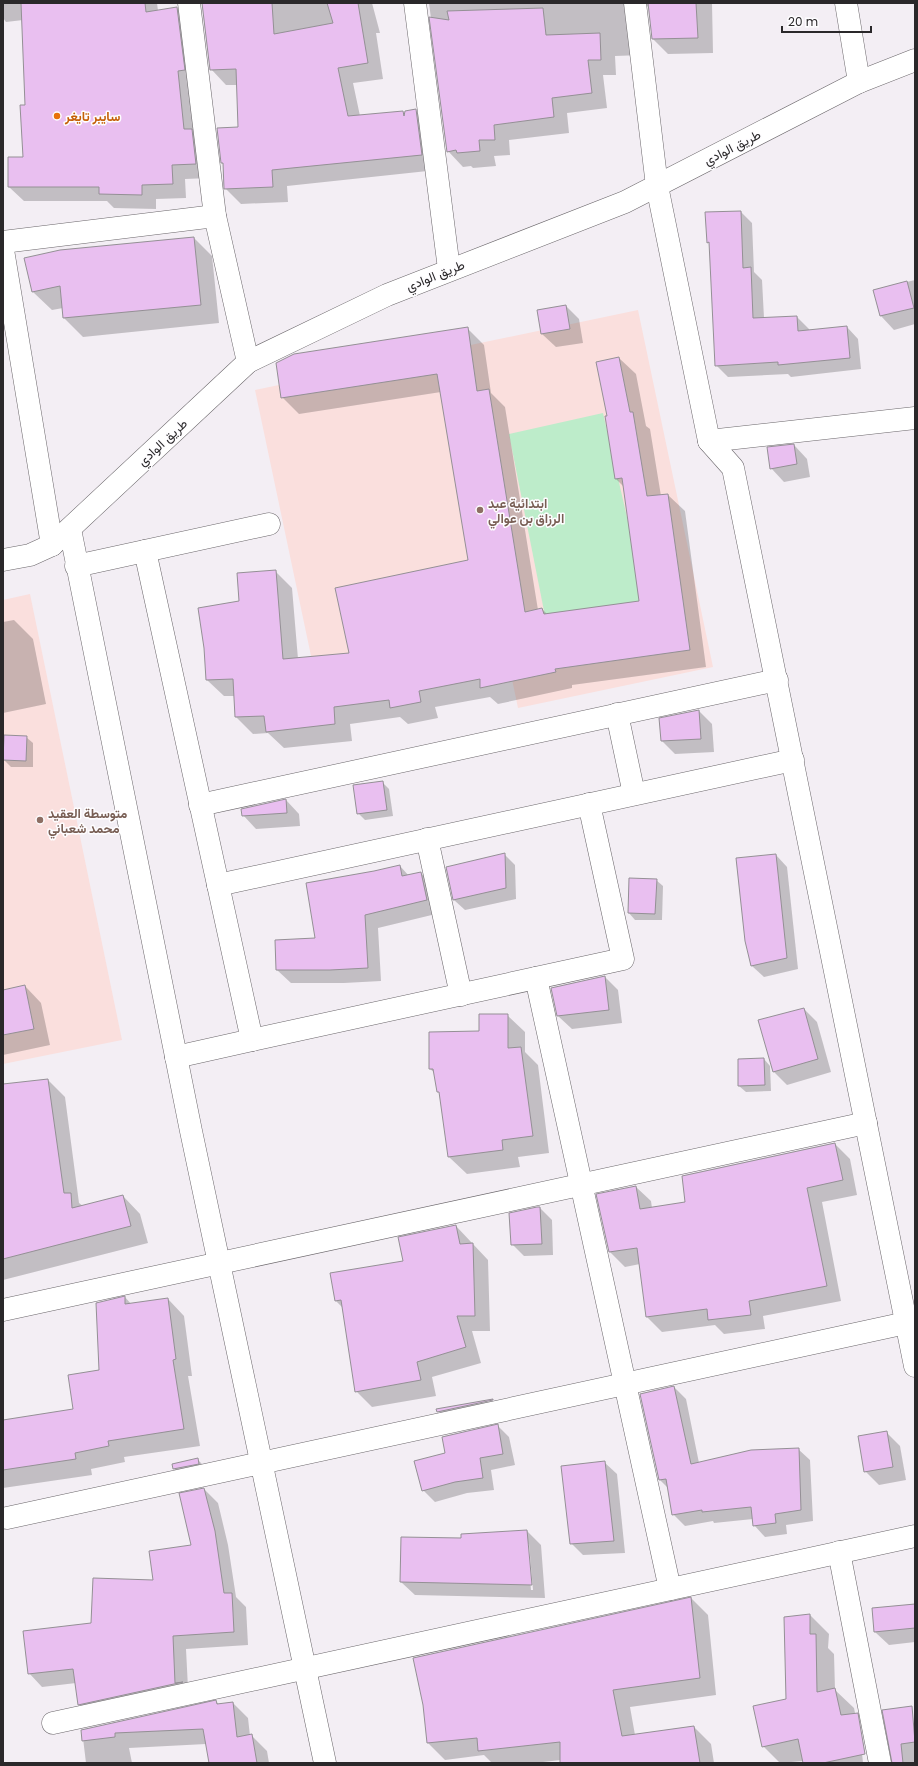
<svg xmlns="http://www.w3.org/2000/svg" width="918" height="1766" viewBox="0 0 918 1766" font-family="Poppins,Vazirmatn,sans-serif">
	<style>
		.education { fill: #fadfdd }
		.green { fill: #bdecca }
		.shadow { fill: #0003; fill-rule: evenodd }
		.building { fill: #e9bff0; stroke: #949095 }
		.lines { fill: none; stroke-linecap: round; stroke-linejoin: round }
		.minor-casing { stroke: #6b676b; stroke-width: 23 }
		.major-casing { stroke: #6b676b; stroke-width: 23 }
		.minor { stroke: #fff; stroke-width: 22 }
		.major { stroke: #fff; stroke-width: 22 }
		.food-dot { fill: #e8710a; stroke: #fefdff; stroke-width: 1.5 }
		.education-dot { fill: #8d6e63; stroke: #fefdff; stroke-width: 1.5 }
		.labels { text-anchor: middle; stroke-width: 3; stroke-linejoin: round; paint-order: stroke }
		.food-label { font-size: 13px; font-weight: bold; fill: #c56008; stroke: #fefdff; text-anchor: start }
		.street-label { font-size: 13px; fill: #2a282a; stroke: #fefdff }
		.education-label { font-size: 13px; font-weight: bold; fill: #785e54; stroke: #fefdff; text-anchor: start }
	</style>
	<rect width="100%" height="100%" fill="#f3eef4"/>
	<!-- education -->
	<g class="education">
		<path d="M638 310 713 667 518 708 502 631 314 670 255 390Z"/>
		<path d="M30 594 122 1040 3 1064V600Z"/>
	</g>
	<!-- green -->
	<path class="green" d="M603 413 647 604 547 626 509 434Z"/>
	<!-- shadow -->
	<g class="shadow">
		<path d="M3 3H157L158 11 177 8 191 22 210 178 185 179 186 198 156 199V209L114 208 107 201H24L9 187V158H24L26 106 23 20 6 22 3 18Z"/>
		<path d="M203 3H372L380 33H376L383 79 353 83 360 116 402 112 405 114 416 111 431 126 437 170 287 186 288 202 241 204 225 188 224 165 222 163 239 128 238 85H226L211 69Z"/>
		<path d="M429 3H712L713 53 668 54 653 39 649 6 643 8 642 55 615 56 616 75H603L607 108 567 113 569 133 509 140 510 155 494 156 496 166 473 168 471 166 463 167 448 151Z"/>
		<path d="M741 212 752 223 754 272 762 280 764 318 797 317 809 329V331L847 327 858 339 861 369 791 377 788 374 728 377 716 365 710 245 708 242Z"/>
		<path d="M194 238 212 256 219 323 83 337 64 318 63 308 52 310 33 292Z"/>
		<path d="M915 280V324L894 330 881 316 874 290Z"/>
		<path d="M566 306 579 319 583 343 556 347 542 334 538 310Z"/>
		<path d="M467 328 484 345 491 393 505 407 538 610 542 609 547 614 640 602 624 487 616 479 608 417 619 358 636 374 646 426 650 429 661 496 668 495 685 511 706 667 572 685V688L498 704 490 697 435 707 438 718 408 724 400 717 350 724 352 741 284 748 268 733 253 734 236 717 235 696H224L207 680 240 602 275 571 292 588 298 659 350 654 469 561 441 392 299 414 282 397Z"/>
		<path d="M794 445 807 459 810 477 784 482 771 468Z"/>
		<path d="M14 620 33 639 46 704 3 713V622Z"/>
		<path d="M699 711 712 724 714 752 675 754 662 741Z"/>
		<path d="M5 736 26 737 33 743V767H11L4 760Z"/>
		<path d="M382 782 389 789 393 816 365 820 358 813Z"/>
		<path d="M286 800 299 814 300 826 256 829 243 815Z"/>
		<path d="M505 855 515 865 516 899 465 910 454 900Z"/>
		<path d="M776 855 787 867 798 969 764 977 752 966 746 940Z"/>
		<path d="M400 866 409 876 421 873 435 887 440 913 378 928 381 981 344 983H291L277 970 317 939Z"/>
		<path d="M656 880 663 886 662 920H635L629 913Z"/>
		<path d="M605 977 618 990 622 1023 572 1029 558 1016Z"/>
		<path d="M25 986 41 1003 50 1045 3 1055V991Z"/>
		<path d="M804 1009 817 1022 831 1072 787 1085 773 1071Z"/>
		<path d="M507 1015 525 1032V1052L538 1065 549 1153 518 1157 520 1167 467 1174 449 1157 441 1094 438 1091 435 1073 430 1069 480 1032Z"/>
		<path d="M764 1059 770 1066 771 1091 746 1092 739 1086Z"/>
		<path d="M48 1080 65 1097 79 1203 83 1206 123 1196 140 1214 148 1243 3 1280V1085Z"/>
		<path d="M835 1144 850 1159 857 1195 822 1202 841 1301 763 1316 765 1329 724 1334 715 1325 662 1332 647 1317 640 1264 625 1267 610 1252 636 1187 651 1201 652 1208 686 1203Z"/>
		<path d="M540 1208 552 1220 553 1255 524 1256 512 1244Z"/>
		<path d="M456 1226 488 1260 490 1331H472L481 1363 432 1377 436 1396 372 1407 356 1391 343 1308 336 1301 404 1262Z"/>
		<path d="M125 1297 131 1304 168 1299 184 1316 192 1376H188L200 1446 124 1457 125 1462 91 1469 92 1475 3 1488V1421L74 1410 100 1371Z"/>
		<path d="M674 1387 686 1399 699 1463 798 1449 810 1460 813 1521 786 1525 787 1534 765 1537 754 1525 753 1519 714 1523 713 1521 685 1526 673 1514 669 1489 660 1480Z"/>
		<path d="M493 1401 505 1413 451 1425 438 1410Z"/>
		<path d="M497 1425 509 1437 515 1465 491 1470 494 1490 467 1493 435 1502 423 1490 446 1453Z"/>
		<path d="M886 1432 900 1446 906 1480 879 1485 865 1471Z"/>
		<path d="M197 1459 211 1473 188 1482 174 1469Z"/>
		<path d="M604 1462 617 1474 625 1553 583 1555 571 1543Z"/>
		<path d="M204 1489 218 1503 228 1545 236 1597 246 1607 248 1645 186 1649 188 1688 92 1718 79 1704 76 1683 42 1687 29 1673 92 1624 154 1581 192 1546Z"/>
		<path d="M527 1531 541 1545 545 1598 415 1595 401 1582ZM527 1544H529L533 1590H531Z"/>
		<path d="M691 1598 708 1615 716 1695 630 1707 635 1735 694 1727 711 1744 714 1763H561V1760L534 1763H492L484 1755 445 1760 428 1743 424 1705Z"/>
		<path d="M915 1605V1642L889 1645 875 1632Z"/>
		<path d="M810 1615 829 1634 828 1648 834 1654 835 1690 854 1708 861 1743 863 1763H804L803 1761 780 1763 763 1746 787 1699Z"/>
		<path d="M216 1701 219 1705 233 1703 248 1718 250 1736H252L267 1751 269 1763H210L206 1744 129 1748 132 1763H86L82 1730Z"/>
		<path d="M915 1738V1763H892L889 1739Z"/>
	</g>
	<!-- building -->
	<g class="building">
		<path d="M21 3H145L146 12 177 7 185 70 178 71 184 129H192L196 164 172 165 173 184 142 185V195L99 194V187H8V157H23L20 105H25Z"/>
		<path d="M202 3H272L274 34 333 23 327 3H358L368 63 338 68 348 116 403 111 404 116 405 111 416 109 422 155 272 170 273 187 224 189 223 163H221L217 128 238 127 236 69 210 70Z"/>
		<path d="M648 3H696L698 38 652 39Z"/>
		<path d="M543 8 546 35 600 33 601 60H588L592 93 552 98 554 117 494 125 495 140H479L480 151 457 153 456 150 447 152 429 17 449 20 447 11Z"/>
		<path d="M741 211 743 268 751 267 753 318 797 316 798 331 847 326 850 358 778 365V362L715 366 709 242 707 243 705 212Z"/>
		<path d="M194 237 201 305 63 318 60 286 32 292 24 258 60 250Z"/>
		<path d="M907 281 914 308 880 316 873 290Z"/>
		<path d="M566 305 570 329 541 334 537 310Z"/>
		<path d="M468 327 477 391 489 389 525 612 542 608 544 614 639 601 622 478 615 479 605 416H607L596 362 619 357 630 412H633L647 496 668 494 690 650 555 669 556 672 480 688V679L419 691 421 702 390 708 389 700 334 707 335 724 266 732 264 716 235 717 233 679 206 680 204 648 198 608 239 601 237 573 276 570 283 659 349 653 335 588 468 560 437 374 281 398 276 363 294 354Z"/>
		<path d="M794 444 797 464 770 469 767 447Z"/>
		<path d="M699 710 701 739 661 741 659 718Z"/>
		<path d="M4 735 27 736 26 761 3 760Z"/>
		<path d="M383 781 387 810 357 814 353 785Z"/>
		<path d="M286 799 287 813 242 816 241 809Z"/>
		<path d="M505 853 506 888 453 900 446 867Z"/>
		<path d="M776 854 787 958 751 966 745 941 736 858Z"/>
		<path d="M400 865 402 876 421 872 427 900 365 915 368 968 330 970H276L275 940 315 938 306 883 374 871Z"/>
		<path d="M629 878 657 879 655 914 628 913Z"/>
		<path d="M605 976 609 1010 557 1016 551 988Z"/>
		<path d="M25 985 34 1029 3 1035V990Z"/>
		<path d="M804 1008 818 1059 773 1072 758 1020Z"/>
		<path d="M479 1014H508V1048L521 1047 533 1136 502 1140 503 1150 448 1157 439 1092H437L433 1069H429V1032L479 1031Z"/>
		<path d="M764 1058 765 1085 738 1086V1059Z"/>
		<path d="M48 1079 64 1193H71L72 1208 123 1195 131 1226 3 1259V1084Z"/>
		<path d="M835 1143 843 1180 807 1188 827 1286 749 1301 751 1315 708 1320 707 1309 646 1317 637 1248 609 1252 596 1194 636 1186 640 1209 685 1202 682 1176Z"/>
		<path d="M537 1207H540L542 1244 511 1245 509 1213Z"/>
		<path d="M456 1225 460 1244 473 1243 475 1316H457L466 1347 417 1362 421 1380 355 1392 341 1300 335 1301 330 1273 403 1261 398 1237Z"/>
		<path d="M125 1296V1304L168 1298 176 1359 173 1360 184 1429 108 1441 109 1446 75 1453 76 1459 3 1470V1420L73 1409 68 1375 99 1370 96 1303Z"/>
		<path d="M674 1386 691 1464 751 1450 799 1448 801 1510 775 1514 776 1523 753 1526 751 1507 702 1512V1510L672 1515 666 1479 659 1480 640 1394Z"/>
		<path d="M493 1399V1400L437 1412 436 1409Z"/>
		<path d="M498 1424 503 1454 480 1458 483 1478 455 1482 422 1491 414 1461 445 1453 442 1437Z"/>
		<path d="M887 1431 893 1467 864 1472 858 1436Z"/>
		<path d="M198 1458 199 1464 173 1469 172 1464Z"/>
		<path d="M605 1461 614 1541 570 1544 561 1466Z"/>
		<path d="M204 1488 215 1531 224 1593H232L234 1632 173 1636 175 1683 183 1682 78 1705 73 1669 28 1674 23 1631 91 1623 93 1578 153 1580 149 1551 191 1545 179 1493Z"/>
		<path d="M527 1530 532 1585 400 1582 401 1537 461 1538V1534Z"/>
		<path d="M691 1597 700 1678 613 1690 622 1736 694 1726 700 1763H560V1742L478 1751 477 1738 427 1743 423 1705 413 1658Z"/>
		<path d="M915 1604V1628L874 1632 872 1608Z"/>
		<path d="M810 1614V1634H816L817 1692 835 1688 841 1715 858 1713 865 1754 823 1763H803L798 1739 762 1747 753 1706 786 1699 784 1617Z"/>
		<path d="M216 1700 217 1704 233 1702 237 1737 252 1734 257 1763H209L203 1729 115 1733V1737L82 1741 81 1730Z"/>
		<path d="M912 1706 915 1742 901 1744 903 1763H892L882 1710Z"/>
	</g>
	<g class="lines">
		<!-- minor casing -->
		<g class="minor-casing">
			<g id="minor">
				<path d="M189 3 215 216 248 362"/>
				<path d="M415 3 449 269"/>
				<path d="M635 3 657 186 709 441 733 468 915 1366"/>
				<path d="M846 3 859 82"/>
				<path d="M3 242 215 216"/>
				<path d="M3 250 52 545"/>
				<path d="M709 441 915 418"/>
				<path d="M70 529 191 1131 325 1763"/>
				<path d="M145 551 252 1040 176 1057"/>
				<path d="M76 566 269 524"/>
				<path d="M617 714 634 794"/>
				<path d="M200 805 777 680"/>
				<path d="M427 839 461 995"/>
				<path d="M218 885 793 760"/>
				<path d="M536 978 670 1589"/>
				<path d="M252 1040 623 959 589 804"/>
				<path d="M3 1310 866 1123"/>
				<path d="M7 1518 906 1323"/>
				<path d="M839 1552 880 1763"/>
				<path d="M53 1723 915 1536"/>
			</g>
		</g>
		<!-- major casing -->
		<g class="major-casing">
			<path id="major" d="M3 560 30 555 52 545 248 362 387 295 625 202 859 82 915 60"/>
		</g>
		<!-- minor -->
		<use href="#minor" class="minor"/>
		<!-- major -->
		<use href="#major" class="major"/>
	</g>
	<!-- markers -->
	<circle class="food-dot" cx="57" cy="116" r="4"/>
	<g class="education-dot">
		<circle cx="480" cy="510" r="4"/>
		<circle cx="40" cy="820" r="4"/>
	</g>
	<g class="labels">
		<!-- food labels -->
		<g class="food-label">
			<text x="65" y="121">سايبر تايغر</text>
		</g>
		<!-- street labels -->
		<g class="street-label">
			<text transform="translate(732 147) rotate(-27)" y="5">طريق الوادي</text>
			<text transform="translate(435 275) rotate(-22)" y="5">طريق الوادي</text>
			<text transform="translate(162 442) rotate(-43)" y="5">طريق الوادي</text>
		</g>
		<!-- education labels -->
		<g class="education-label">
			<text x="488" y="508">ابتدائية عبد<tspan x="488" dy="15">الرزاق بن عوالي</tspan></text>
			<text x="48" y="818">متوسطة العقيد<tspan x="48" dy="15">محمد شعباني</tspan></text>
		</g>
	</g>
	<!-- border -->
	<rect width="918" height="1766" fill="none" stroke="#2a282a" stroke-width="8"/>
	<!-- scale -->
	<path d="M782 26v6h89v-6" fill="none" stroke="#2a282a" stroke-width="2"/>
	<text x="788" y="26" font-size="12" fill="#2a282a" stroke="#fefdff" stroke-width="3" paint-order="stroke">20 m</text>
</svg>
